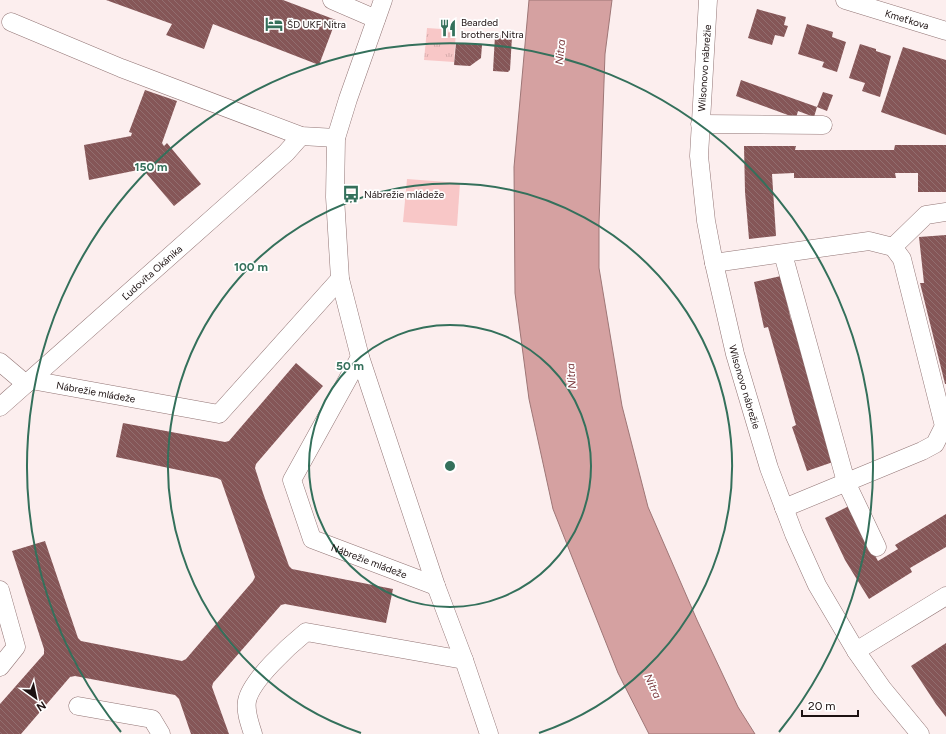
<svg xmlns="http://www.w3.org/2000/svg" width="946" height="734" viewBox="0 0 946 734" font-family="Figtree,sans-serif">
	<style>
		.park { fill: url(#park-tufts) }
		.pitch { fill: #f8c7c7 }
		.water { fill: #d5a1a1; stroke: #9e7676 }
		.building { fill: url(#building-back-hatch) }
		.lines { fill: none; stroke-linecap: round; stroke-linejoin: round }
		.minor-casing { stroke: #927575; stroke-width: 19 }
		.minor { stroke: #fff; stroke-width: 18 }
		.ring { fill: none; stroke: #34705b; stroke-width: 2 }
		.labels { text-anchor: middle; stroke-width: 3.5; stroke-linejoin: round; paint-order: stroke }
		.street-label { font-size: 10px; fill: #1d1212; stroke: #fff }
		.poi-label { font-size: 10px; fill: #1d1212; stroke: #fff; text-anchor: start }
		.water-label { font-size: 11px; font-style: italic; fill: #7a383c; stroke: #fff }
		.centre { fill: #34705b; stroke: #fff; stroke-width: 2 }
		.ring-label { font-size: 12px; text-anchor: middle; font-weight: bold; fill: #34705b; stroke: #fff; stroke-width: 3.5; stroke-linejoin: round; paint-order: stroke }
	</style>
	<defs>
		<pattern id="park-tufts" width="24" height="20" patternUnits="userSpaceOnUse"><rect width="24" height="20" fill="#f8c7c7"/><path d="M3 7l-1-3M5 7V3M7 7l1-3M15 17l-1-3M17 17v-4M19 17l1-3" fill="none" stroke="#d4aaaa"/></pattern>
		<pattern id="building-back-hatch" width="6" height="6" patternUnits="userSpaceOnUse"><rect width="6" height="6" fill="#855657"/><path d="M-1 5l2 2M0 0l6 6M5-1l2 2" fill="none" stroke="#926e6f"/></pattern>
	</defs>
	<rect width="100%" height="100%" fill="#fceeee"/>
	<!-- park -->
	<path class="park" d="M427 28 456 30 454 62 424 60Z"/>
	<!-- pitch -->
	<path class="pitch" d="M407 179 460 183 457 226 403 222Z"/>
	<!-- water -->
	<path class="water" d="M529 0H612L605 54 599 223V268L622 406 648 507 697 620 738 707 755 734H649L618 673 553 509 529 399 515 293 514 167Z"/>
	<!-- building -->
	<g class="building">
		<path d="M106 0H283L336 20 319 65 213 24 204 49 166 35 172 24Z"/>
		<path d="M757 9 786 17 784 25 788 26 784 37 775 35 772 45 748 38Z"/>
		<path d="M807 24 833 32 832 37 846 42 837 72 822 67 824 62 798 54Z"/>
		<path d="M495 35 511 36 512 37 510 70 508 72 493 71Z"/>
		<path d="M456 43 482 45 481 58 470 66 454 65Z"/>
		<path d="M860 44 876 49V51L891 56 880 97 862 91 865 83 849 78Z"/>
		<path d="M903 47 946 60V135L881 112Z"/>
		<path d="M741 80 817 107 814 117 798 111 796 118 736 96Z"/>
		<path d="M145 90 177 101 162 143 164 146 167 143 201 184 174 206 140 166H136L138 170 89 180 84 145 131 136 132 133 129 132Z"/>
		<path d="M823 92 833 95 827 111 817 107Z"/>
		<path d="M895 145H946V192H918V173H895L896 178H794V173L772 174 776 236 749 239 745 192 744 146H796L795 150H894Z"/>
		<path d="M946 235V384H945L920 283H924L919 237Z"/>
		<path d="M781 276 791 320 795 319 833 462 807 471 792 427 796 425 768 327 764 328 754 282Z"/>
		<path d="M296 363 323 386 256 464 255 468 263 493 289 566 292 569 393 589 386 623 285 604 281 605 213 683 212 687 229 734H191L179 699 175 695 75 676 70 677 21 734H0V704L44 654V649L12 551 45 541 78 638 81 641 182 661 186 659 253 581 255 577 221 480 217 478 116 457 123 423 225 442 229 441Z"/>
		<path d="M849 506 878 561 898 549 895 545 946 514V547L910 568 912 572 869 599 845 560 825 518Z"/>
		<path d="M946 643V717L936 704 911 666Z"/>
	</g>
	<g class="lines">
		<!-- minor casing -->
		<g class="minor-casing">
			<g id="minor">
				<path d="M332 0 376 19"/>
				<path d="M383 0 348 99 336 138 335 197 340 279 360 357 436 586 464 660 489 734"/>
				<path id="s1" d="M708 0 699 156 706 221 714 263 735 354 769 468 794 534 817 585 856 651 882 688 920 734"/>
				<path id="s2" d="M845 0 946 31"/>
				<path d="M11 22 121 68 301 136 336 138"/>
				<path d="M700 124 823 125"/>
				<path d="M893 247 926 215 946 212"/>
				<path d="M783 254 846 482 877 547"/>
				<path d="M714 263 869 241 893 247 902 259 944 426 935 444 922 451 784 508"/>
				<path id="s3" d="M360 357 292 480 312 539 436 586"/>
				<path d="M0 362 26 384"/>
				<path id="s4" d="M31 380 219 414 340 279"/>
				<path id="s5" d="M0 407 286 153 301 136"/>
				<path d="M0 590 16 647 0 667"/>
				<path d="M856 651 946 596"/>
				<path d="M78 706 152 719 161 734"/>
				<path d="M253 734C250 724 245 712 247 701 251 680 290 645 306 632L464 660"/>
			</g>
		</g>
		<!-- minor -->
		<use href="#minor" class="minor"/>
	</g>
	<!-- distance rings -->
	<g class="ring">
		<circle cx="450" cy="466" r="141"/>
		<path d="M361 733A282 282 0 1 1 539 733"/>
		<path d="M121 732A423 423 0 1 1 779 732"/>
	</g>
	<!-- icons -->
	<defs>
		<g id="hotel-bare" transform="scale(1.38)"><path d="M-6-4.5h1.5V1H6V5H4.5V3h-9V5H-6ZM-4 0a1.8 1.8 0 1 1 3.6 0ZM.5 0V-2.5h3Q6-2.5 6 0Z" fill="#34705b" stroke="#fff" stroke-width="2.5" paint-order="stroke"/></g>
		<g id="restaurant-bare" transform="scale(1.38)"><path d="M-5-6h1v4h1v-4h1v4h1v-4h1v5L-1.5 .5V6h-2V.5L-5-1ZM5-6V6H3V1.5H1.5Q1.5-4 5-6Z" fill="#34705b" stroke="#fff" stroke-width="2.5" paint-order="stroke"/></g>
		<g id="bus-bare" transform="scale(1.38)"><path d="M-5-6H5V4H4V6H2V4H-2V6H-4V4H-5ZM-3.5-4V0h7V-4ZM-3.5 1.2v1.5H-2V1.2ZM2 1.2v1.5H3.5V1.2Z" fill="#34705b" stroke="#fff" stroke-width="2.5" paint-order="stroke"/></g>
	</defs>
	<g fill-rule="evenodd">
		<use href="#hotel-bare" x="274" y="24"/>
		<use href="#restaurant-bare" x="448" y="28"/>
		<use href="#bus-bare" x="351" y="194"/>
	</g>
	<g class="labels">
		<!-- street labels -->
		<g class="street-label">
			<text dy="4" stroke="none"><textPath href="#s2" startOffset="65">Kmeťkova</textPath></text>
			<text transform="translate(704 68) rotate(-86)" y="4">Wilsonovo nábrežie</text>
			<text dy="4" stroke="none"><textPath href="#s5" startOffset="203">Ľudovíta Okánika</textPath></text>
			<text dy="4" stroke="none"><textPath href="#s1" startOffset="392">Wilsonovo nábrežie</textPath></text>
			<text dy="4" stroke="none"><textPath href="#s4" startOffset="66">Nábrežie mládeže</textPath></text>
			<text dy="4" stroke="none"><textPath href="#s3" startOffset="264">Nábrežie mládeže</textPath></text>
		</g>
		<!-- poi labels -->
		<g class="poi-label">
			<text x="461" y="26">Bearded<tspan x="461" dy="12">brothers Nitra</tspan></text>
			<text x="287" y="28">ŠD UKF Nitra</text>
			<text x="364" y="198">Nábrežie mládeže</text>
		</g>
		<!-- water labels -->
		<g class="water-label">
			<text transform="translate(560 52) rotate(-85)" y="4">Nitra</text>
			<text transform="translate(571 376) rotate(-94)" y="4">Nitra</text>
			<text transform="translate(653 686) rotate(65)" y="4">Nitra</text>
		</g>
	</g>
	<circle cx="450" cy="466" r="6" class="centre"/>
	<g class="ring-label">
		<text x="151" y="171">150 m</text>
		<text x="251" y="271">100 m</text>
		<text x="350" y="370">50 m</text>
	</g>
	<!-- north arrow -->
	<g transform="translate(36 698) rotate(147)" stroke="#ffffff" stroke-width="3" paint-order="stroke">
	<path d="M0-3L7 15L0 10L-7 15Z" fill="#1d1212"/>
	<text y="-6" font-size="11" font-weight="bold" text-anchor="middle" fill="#1d1212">N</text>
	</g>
	<!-- scale -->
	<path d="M802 710v6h56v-6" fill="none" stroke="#1d1212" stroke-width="2"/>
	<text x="808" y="710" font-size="12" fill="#1d1212" stroke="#ffffff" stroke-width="3" paint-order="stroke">20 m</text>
</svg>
